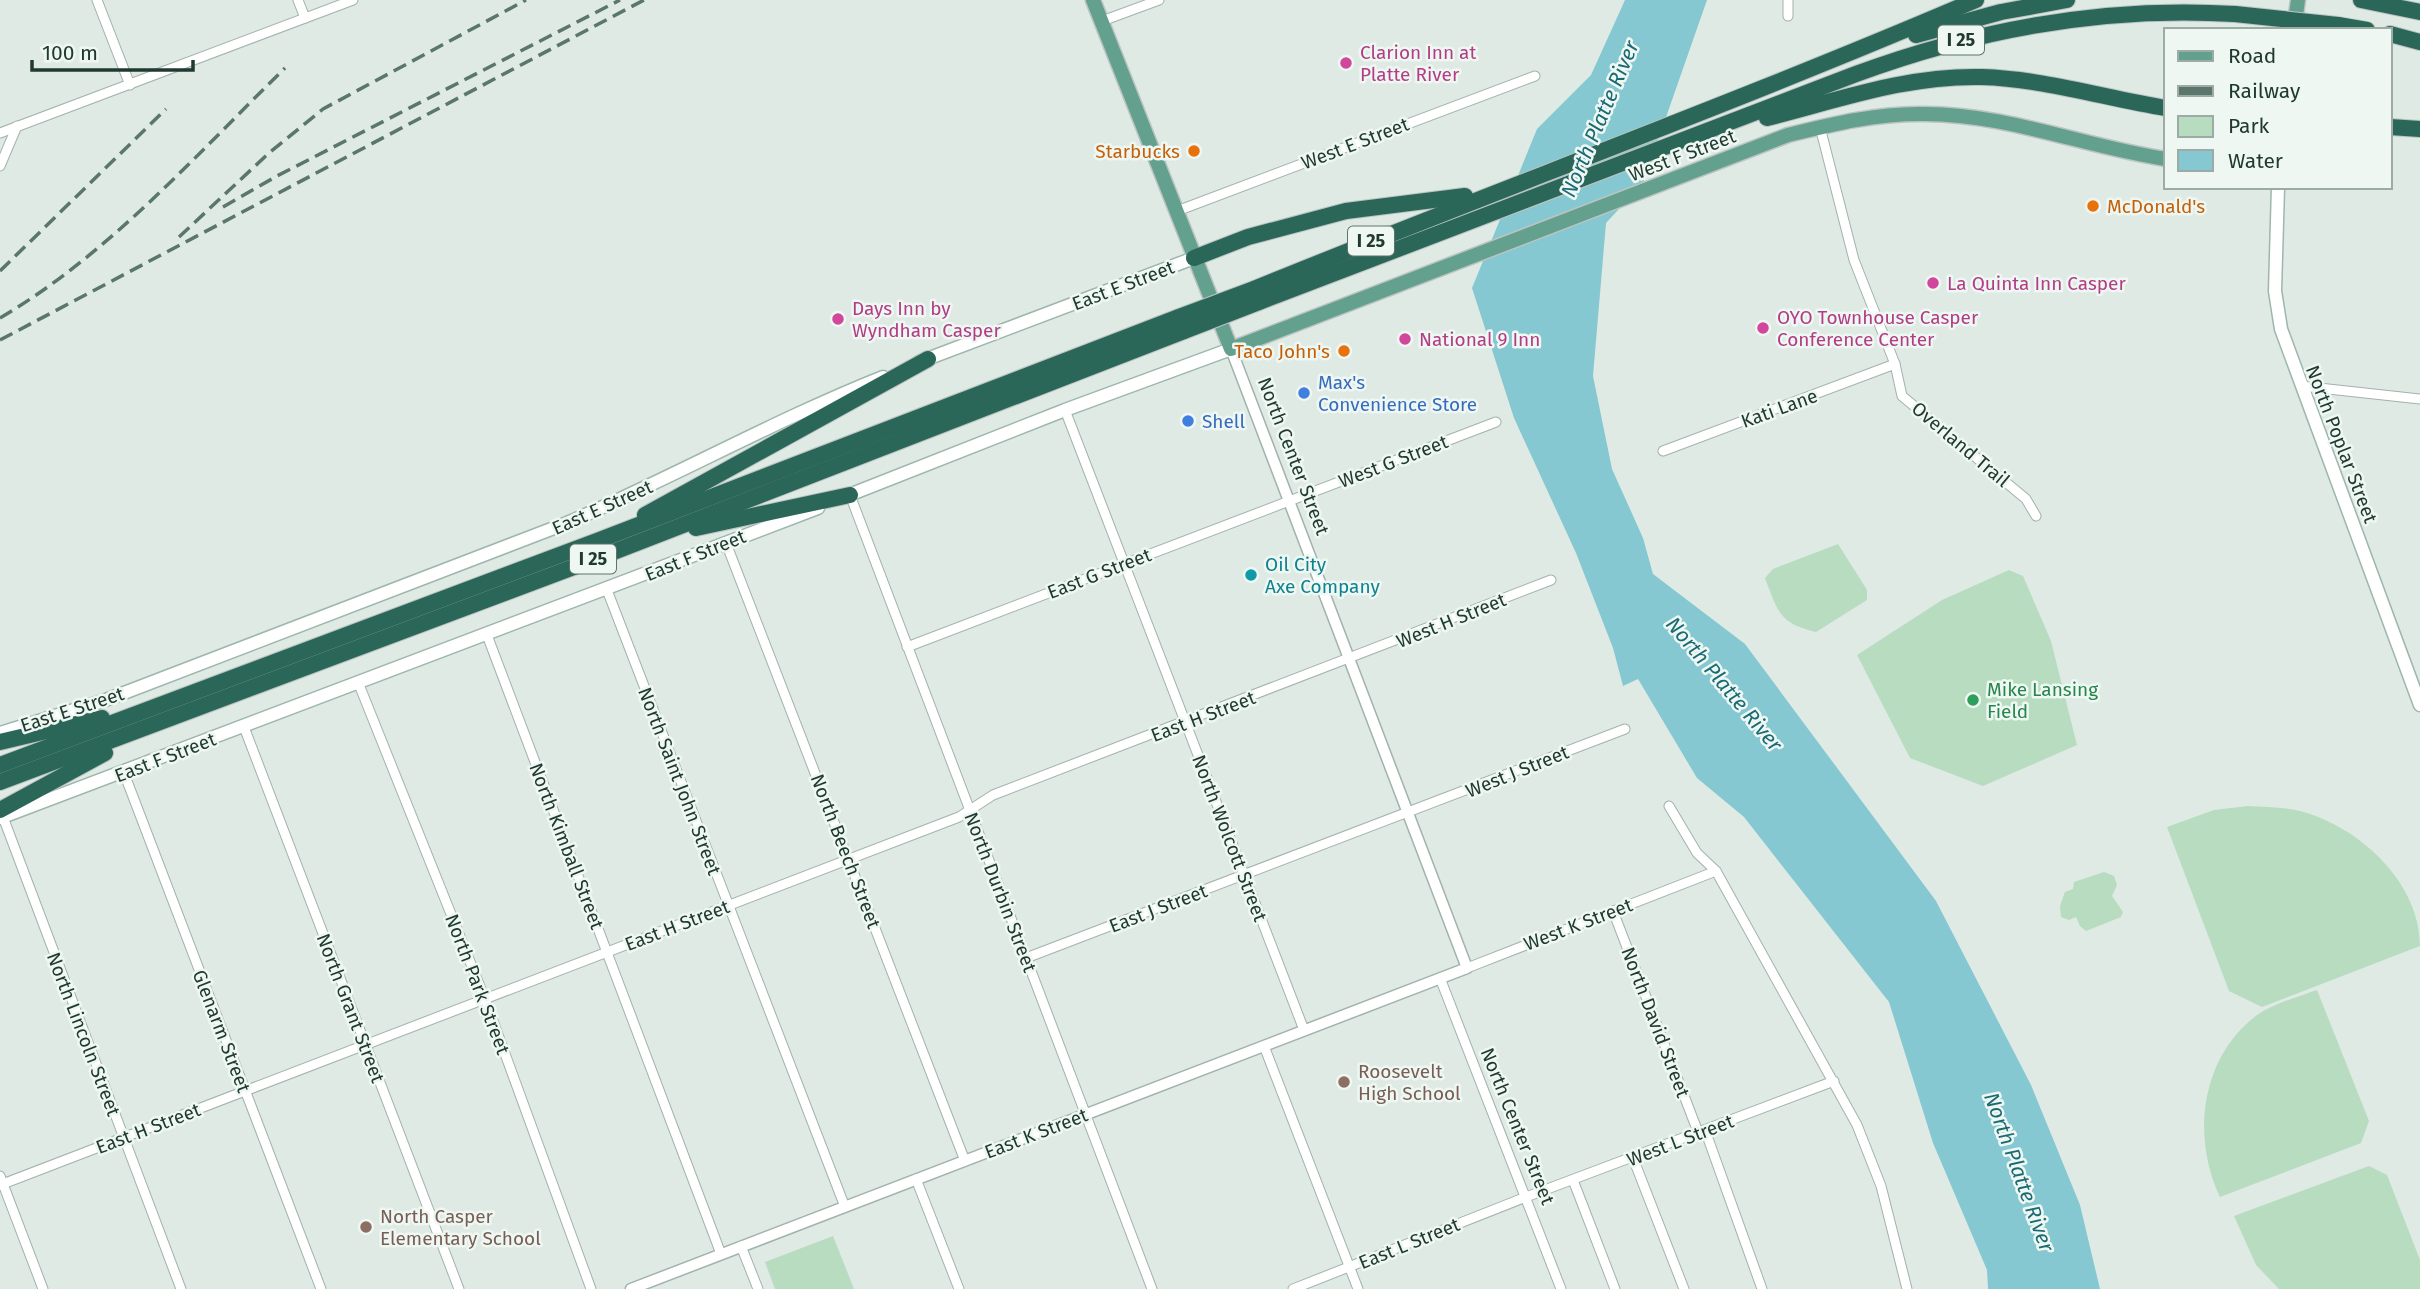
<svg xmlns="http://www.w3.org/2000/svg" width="2420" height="1289" viewBox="0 0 2420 1289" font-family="'Fira Sans',sans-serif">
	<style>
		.green { fill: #b7dcbf }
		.water { fill: #85c8d1 }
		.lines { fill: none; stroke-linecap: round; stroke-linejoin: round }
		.minor-casing { stroke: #a2b2ac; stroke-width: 11 }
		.tertiary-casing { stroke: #a2b2ac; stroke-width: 13 }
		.secondary-casing { stroke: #9eb6ac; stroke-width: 15 }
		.primary-casing { stroke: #bcc4c2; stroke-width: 17 }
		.motorway-casing { stroke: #bcc4c2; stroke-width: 18 }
		.minor { stroke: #fff; stroke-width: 9 }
		.tertiary { stroke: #fff; stroke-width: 10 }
		.secondary { stroke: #fff; stroke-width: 12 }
		.primary { stroke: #63a08e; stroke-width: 14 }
		.motorway { stroke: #2b6758; stroke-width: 16 }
		.rail { stroke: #5a766d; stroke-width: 3.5; stroke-dasharray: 14 7; stroke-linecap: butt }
		.motorway-bridge-casing { stroke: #bcc4c2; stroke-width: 18; stroke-linecap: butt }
		.motorway-bridge { stroke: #2b6758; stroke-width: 16 }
		.hotel-dot { fill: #d1479c; stroke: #eff7f3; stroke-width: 2.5 }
		.food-dot { fill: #e8710a; stroke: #eff7f3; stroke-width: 2.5 }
		.shop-dot { fill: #3f7fe0; stroke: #eff7f3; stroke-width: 2.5 }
		.culture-dot { fill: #0f9aa8; stroke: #eff7f3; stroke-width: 2.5 }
		.leisure-dot { fill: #2e9e5b; stroke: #eff7f3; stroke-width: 2.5 }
		.education-dot { fill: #8d6e63; stroke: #eff7f3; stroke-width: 2.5 }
		.labels { text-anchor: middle; stroke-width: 5; stroke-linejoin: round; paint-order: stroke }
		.shield { fill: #eff7f3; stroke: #5e736c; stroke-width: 2 }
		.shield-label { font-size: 18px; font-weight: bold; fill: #203a32 }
		.hotel-label { font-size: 19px; fill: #b23c85; stroke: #eff7f3; text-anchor: start }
		.street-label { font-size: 19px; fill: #203a32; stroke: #eff7f3 }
		.food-label { font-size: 19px; fill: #c56008; stroke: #eff7f3; text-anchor: end }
		.shop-label { font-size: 19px; fill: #366cbe; stroke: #eff7f3; text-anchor: start }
		.culture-label { font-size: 19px; fill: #0d838f; stroke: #eff7f3; text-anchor: start }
		.leisure-label { font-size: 19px; fill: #27864d; stroke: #eff7f3; text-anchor: start }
		.education-label { font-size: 19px; fill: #785e54; stroke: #eff7f3; text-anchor: start }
		.water-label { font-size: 21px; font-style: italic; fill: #1a6a76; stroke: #eff7f3 }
	</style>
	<rect width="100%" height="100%" fill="#dfeae5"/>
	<!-- green -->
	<g class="green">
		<path d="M1838 544 1867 590V600L1816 632C1779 623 1778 612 1765 578L1773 569Z"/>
		<path d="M2009 570 2023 576 2051 641 2077 745 1983 786 1910 758 1857 655 1942 600Z"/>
		<path d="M2248 806C2268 807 2288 807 2307 813 2364 831 2420 885 2420 946L2262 1007 2229 991 2167 827 2214 810Z"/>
		<path d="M2104 872 2114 876 2117 885 2112 896 2123 912 2121 917 2086 931 2080 926 2076 917 2069 920 2061 917 2060 906 2065 892 2073 889 2074 882Z"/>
		<path d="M2317 990 2369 1121 2361 1143 2220 1197C2191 1136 2201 1057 2257 1015 2274 1003 2298 997 2317 990Z"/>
		<path d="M2369 1166 2387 1175 2420 1260V1289H2279L2256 1265 2234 1216Z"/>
		<path d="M833 1236 854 1289H775L765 1262Z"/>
	</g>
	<!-- water -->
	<path class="water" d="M1625 0H1707L1643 183 1606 223 1593 376 1612 469 1643 538 1653 574 1745 644 1936 901 2031 1085 2080 1205 2100 1289H1988L1987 1270 1933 1143 1889 1002 1744 817 1697 778 1638 679 1623 686 1613 648 1576 553 1514 418 1472 288 1537 129 1591 75Z"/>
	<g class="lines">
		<!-- minor casing -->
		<g class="minor-casing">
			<g id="minor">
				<path d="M97 0 130 85"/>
				<path d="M298 0 305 18"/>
				<path d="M1788 16V0"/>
				<path d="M1102 21 1159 0"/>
				<path d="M1820 127 1854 260 1895 364 1902 396 2026 499 2036 516"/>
				<path d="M0 133 353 0"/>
				<path d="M0 166 17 126"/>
				<path d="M1177 211 1535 76"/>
				<path d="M2301 386 2420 399"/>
				<path d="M1065 410 1304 1030"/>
				<path d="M1663 451 1895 364"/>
				<path d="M850 495 1152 1289"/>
				<path d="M726 543 965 1161"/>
				<path d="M607 590 845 1207"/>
				<path d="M487 635 721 1254"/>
				<path d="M907 647 1496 422"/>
				<path d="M358 682 485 999 591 1289"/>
				<path d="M244 727 459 1289"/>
				<path d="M124 773 321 1289"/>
				<path d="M1669 806 1697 853 1716 871 1857 1125 1881 1186 1907 1289"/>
				<path d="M3 817 181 1289"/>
				<path d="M1613 911 1698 1132"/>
				<path d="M1026 958 1625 729"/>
				<path d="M1467 968 1716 871"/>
				<path d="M1440 978 1561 1289"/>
				<path d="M1264 1046 1358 1289"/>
				<path d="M1705 1130 1762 1289"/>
				<path d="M1633 1158 1684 1289"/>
				<path d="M0 1176 43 1289"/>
				<path d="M916 1179 959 1289"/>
				<path d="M1573 1180 1615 1289"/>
				<path d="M0 1185 959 817 993 795 1551 580"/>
				<path d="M741 1246 758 1289"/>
				<path d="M1293 1289 1526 1197 1834 1081"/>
			</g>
		</g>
		<!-- tertiary casing -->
		<g class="tertiary-casing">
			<path id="tertiary" d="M631 1289 1467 968 1231 349"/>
		</g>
		<!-- secondary casing -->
		<g class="secondary-casing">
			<g id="secondary">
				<path d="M2278 187 2275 291 2281 329 2420 705"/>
				<path d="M919 362 1194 258"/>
				<path d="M844 497 1065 410 1231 349"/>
				<path d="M0 733 103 701 567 523C674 477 775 420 883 377"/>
				<path d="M0 818 818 508"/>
			</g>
		</g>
		<!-- primary casing -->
		<g class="primary-casing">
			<g id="primary">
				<path d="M1093 0 1231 349 1788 135C1833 124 1878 113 1925 114 2007 114 2085 147 2166 159"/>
				<path d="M2294 30 2298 0"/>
			</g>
		</g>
		<!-- motorway casing -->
		<g class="motorway-casing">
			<g id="motorway">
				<path d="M2361 0 2420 12"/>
				<path d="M2338 25 2367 30"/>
				<path d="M2390 34 2420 42"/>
				<path d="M1916 35 2001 12 2067 0"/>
				<path d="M1767 118C1839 100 1907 75 1982 77 2044 79 2105 98 2166 108"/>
				<path d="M2390 127 2420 129"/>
				<path d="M1194 258 1248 237 1346 211 1465 196"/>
				<path d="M1254 289C1494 191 1738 102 1976 0"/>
				<path d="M1259 302 1856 74C1978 29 2105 6 2235 14"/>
				<path d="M645 515 928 359"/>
				<path d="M696 528 850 495"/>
				<path d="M0 742 102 718"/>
				<path d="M0 765 597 541 1179 317"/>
				<path d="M0 782 603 556 1184 331"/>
				<path d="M0 810 105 753"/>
			</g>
		</g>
		<!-- minor -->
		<use href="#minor" class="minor"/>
		<!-- tertiary -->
		<use href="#tertiary" class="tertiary"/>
		<!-- secondary -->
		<use href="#secondary" class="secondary"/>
		<!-- primary -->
		<use href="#primary" class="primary"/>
		<!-- motorway -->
		<use href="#motorway" class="motorway"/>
		<!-- rail -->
		<g class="rail">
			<path d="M223 207 277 176 620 0"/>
			<path d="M179 237 269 153 323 109 526 0"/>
			<path d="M0 271 166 109"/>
			<path d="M0 318C109 254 196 155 285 68"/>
			<path d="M0 340 644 0"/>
		</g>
		<!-- motorway-bridge casing -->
		<g class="motorway-bridge-casing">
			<g id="motorway-bridge">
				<path d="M2235 14 2338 25"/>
				<path d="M1179 317 1254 289"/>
				<path d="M1184 331 1259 302"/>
			</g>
		</g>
		<!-- motorway-bridge -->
		<use href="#motorway-bridge" class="motorway-bridge"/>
	</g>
	<!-- markers -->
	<g class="hotel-dot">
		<circle cx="1346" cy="63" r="7"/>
		<circle cx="1933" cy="283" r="7"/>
		<circle cx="838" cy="319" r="7"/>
		<circle cx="1763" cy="328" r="7"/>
		<circle cx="1405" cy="339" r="7"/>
	</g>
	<g class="food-dot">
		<circle cx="1194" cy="151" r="7"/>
		<circle cx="2093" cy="206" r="7"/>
		<circle cx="1344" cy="351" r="7"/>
	</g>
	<g class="shop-dot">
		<circle cx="1304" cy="393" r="7"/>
		<circle cx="1188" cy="421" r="7"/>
	</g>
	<circle class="culture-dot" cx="1251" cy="575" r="7"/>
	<circle class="leisure-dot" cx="1973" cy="700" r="7"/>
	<g class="education-dot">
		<circle cx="1344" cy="1082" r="7"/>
		<circle cx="366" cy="1227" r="7"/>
	</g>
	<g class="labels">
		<!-- shield labels -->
		<g class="shield">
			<rect x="1938" y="25.5" width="46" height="29" rx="5"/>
			<rect x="1348" y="226.5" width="46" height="29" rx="5"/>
			<rect x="570" y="544.5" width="46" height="29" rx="5"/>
		</g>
		<g class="shield-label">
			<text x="1961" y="46">I 25</text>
			<text x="1371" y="247">I 25</text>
			<text x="593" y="565">I 25</text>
		</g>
		<!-- hotel labels -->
		<g class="hotel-label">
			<text x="1360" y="59">Clarion Inn at<tspan x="1360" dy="22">Platte River</tspan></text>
			<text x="1947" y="290">La Quinta Inn Casper</text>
			<text x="852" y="315">Days Inn by<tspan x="852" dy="22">Wyndham Casper</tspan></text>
			<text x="1777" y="324">OYO Townhouse Casper<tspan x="1777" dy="22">Conference Center</tspan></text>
			<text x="1419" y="346">National 9 Inn</text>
		</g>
		<!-- street labels -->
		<g class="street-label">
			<text transform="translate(1355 143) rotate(-21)" y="7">West E Street</text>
			<text transform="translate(1682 155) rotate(-21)" y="7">West F Street</text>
			<text transform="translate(1123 285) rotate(-21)" y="7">East E Street</text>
			<text transform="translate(1779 408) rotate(-20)" y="7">Kati Lane</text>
			<text transform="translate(1961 444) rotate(40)" y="7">Overland Trail</text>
			<text transform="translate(2342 444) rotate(69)" y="7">North Poplar Street</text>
			<text transform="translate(1294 456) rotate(69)" y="7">North Center Street</text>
			<text transform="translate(1393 461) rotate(-21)" y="7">West G Street</text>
			<text transform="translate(602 507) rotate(-24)" y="7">East E Street</text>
			<text transform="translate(695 555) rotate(-22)" y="7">East F Street</text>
			<text transform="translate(1099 573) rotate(-21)" y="7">East G Street</text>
			<text transform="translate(1451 620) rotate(-22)" y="7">West H Street</text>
			<text transform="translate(72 709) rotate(-18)" y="7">East E Street</text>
			<text transform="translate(1203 716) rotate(-21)" y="7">East H Street</text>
			<text transform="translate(165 757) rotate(-21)" y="7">East F Street</text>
			<text transform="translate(1517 771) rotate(-22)" y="7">West J Street</text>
			<text transform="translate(680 781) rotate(69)" y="7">North Saint John Street</text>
			<text transform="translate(1230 838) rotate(69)" y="7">North Wolcott Street</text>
			<text transform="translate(567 846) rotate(69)" y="7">North Kimball Street</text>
			<text transform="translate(846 851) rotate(69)" y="7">North Beech Street</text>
			<text transform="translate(1001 892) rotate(69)" y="7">North Durbin Street</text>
			<text transform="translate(1158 908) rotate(-21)" y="7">East J Street</text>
			<text transform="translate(1578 924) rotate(-21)" y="7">West K Street</text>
			<text transform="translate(677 925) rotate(-21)" y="7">East H Street</text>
			<text transform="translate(478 984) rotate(69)" y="7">North Park Street</text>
			<text transform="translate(351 1008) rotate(69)" y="7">North Grant Street</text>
			<text transform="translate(1656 1022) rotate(69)" y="7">North David Street</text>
			<text transform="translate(222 1031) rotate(69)" y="7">Glenarm Street</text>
			<text transform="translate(84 1034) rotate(69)" y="7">North Lincoln Street</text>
			<text transform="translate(1518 1126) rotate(68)" y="7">North Center Street</text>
			<text transform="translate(148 1128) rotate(-21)" y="7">East H Street</text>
			<text transform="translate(1036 1133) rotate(-21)" y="7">East K Street</text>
			<text transform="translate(1680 1140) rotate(-21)" y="7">West L Street</text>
			<text transform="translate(1409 1243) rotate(-22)" y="7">East L Street</text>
		</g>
		<!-- food labels -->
		<g class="food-label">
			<text x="1180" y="158">Starbucks</text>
			<text x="2107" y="213" text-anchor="start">McDonald's</text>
			<text x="1330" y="358">Taco John's</text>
		</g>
		<!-- shop labels -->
		<g class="shop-label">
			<text x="1318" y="389">Max's<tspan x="1318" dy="22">Convenience Store</tspan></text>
			<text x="1202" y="428">Shell</text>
		</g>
		<!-- culture labels -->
		<g class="culture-label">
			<text x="1265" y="571">Oil City<tspan x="1265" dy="22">Axe Company</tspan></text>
		</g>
		<!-- leisure labels -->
		<g class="leisure-label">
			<text x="1987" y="696">Mike Lansing<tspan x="1987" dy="22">Field</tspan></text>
		</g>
		<!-- education labels -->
		<g class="education-label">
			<text x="1358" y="1078">Roosevelt<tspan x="1358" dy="22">High School</tspan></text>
			<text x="380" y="1223">North Casper<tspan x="380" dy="22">Elementary School</tspan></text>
		</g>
		<!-- water labels -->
		<g class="water-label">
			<text transform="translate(1600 119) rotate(-67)" y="7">North Platte River</text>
			<text transform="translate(1724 684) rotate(50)" y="7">North Platte River</text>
			<text transform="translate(2019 1172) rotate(70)" y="7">North Platte River</text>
		</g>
	</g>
	<!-- legend -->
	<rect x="2164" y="28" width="228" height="161" fill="#eff7f3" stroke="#9caba6" stroke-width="2"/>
	<rect x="2178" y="51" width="35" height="10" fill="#63a08e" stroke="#9caba6" stroke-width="2"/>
	<text x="2228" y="63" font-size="21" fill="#203a32">Road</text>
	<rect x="2178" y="86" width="35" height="10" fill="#5a766d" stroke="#9caba6" stroke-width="2"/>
	<text x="2228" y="98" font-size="21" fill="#203a32">Railway</text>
	<rect x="2178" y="116" width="35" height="21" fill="#b7dcbf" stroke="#9caba6" stroke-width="2"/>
	<text x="2228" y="133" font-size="21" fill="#203a32">Park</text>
	<rect x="2178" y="150" width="35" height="21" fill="#85c8d1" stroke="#9caba6" stroke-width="2"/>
	<text x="2228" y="168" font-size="21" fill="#203a32">Water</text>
	<!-- scale -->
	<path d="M32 60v10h161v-10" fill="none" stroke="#203a32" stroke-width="3.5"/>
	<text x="42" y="60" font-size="21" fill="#203a32" stroke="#eff7f3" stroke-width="5" paint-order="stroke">100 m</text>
</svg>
